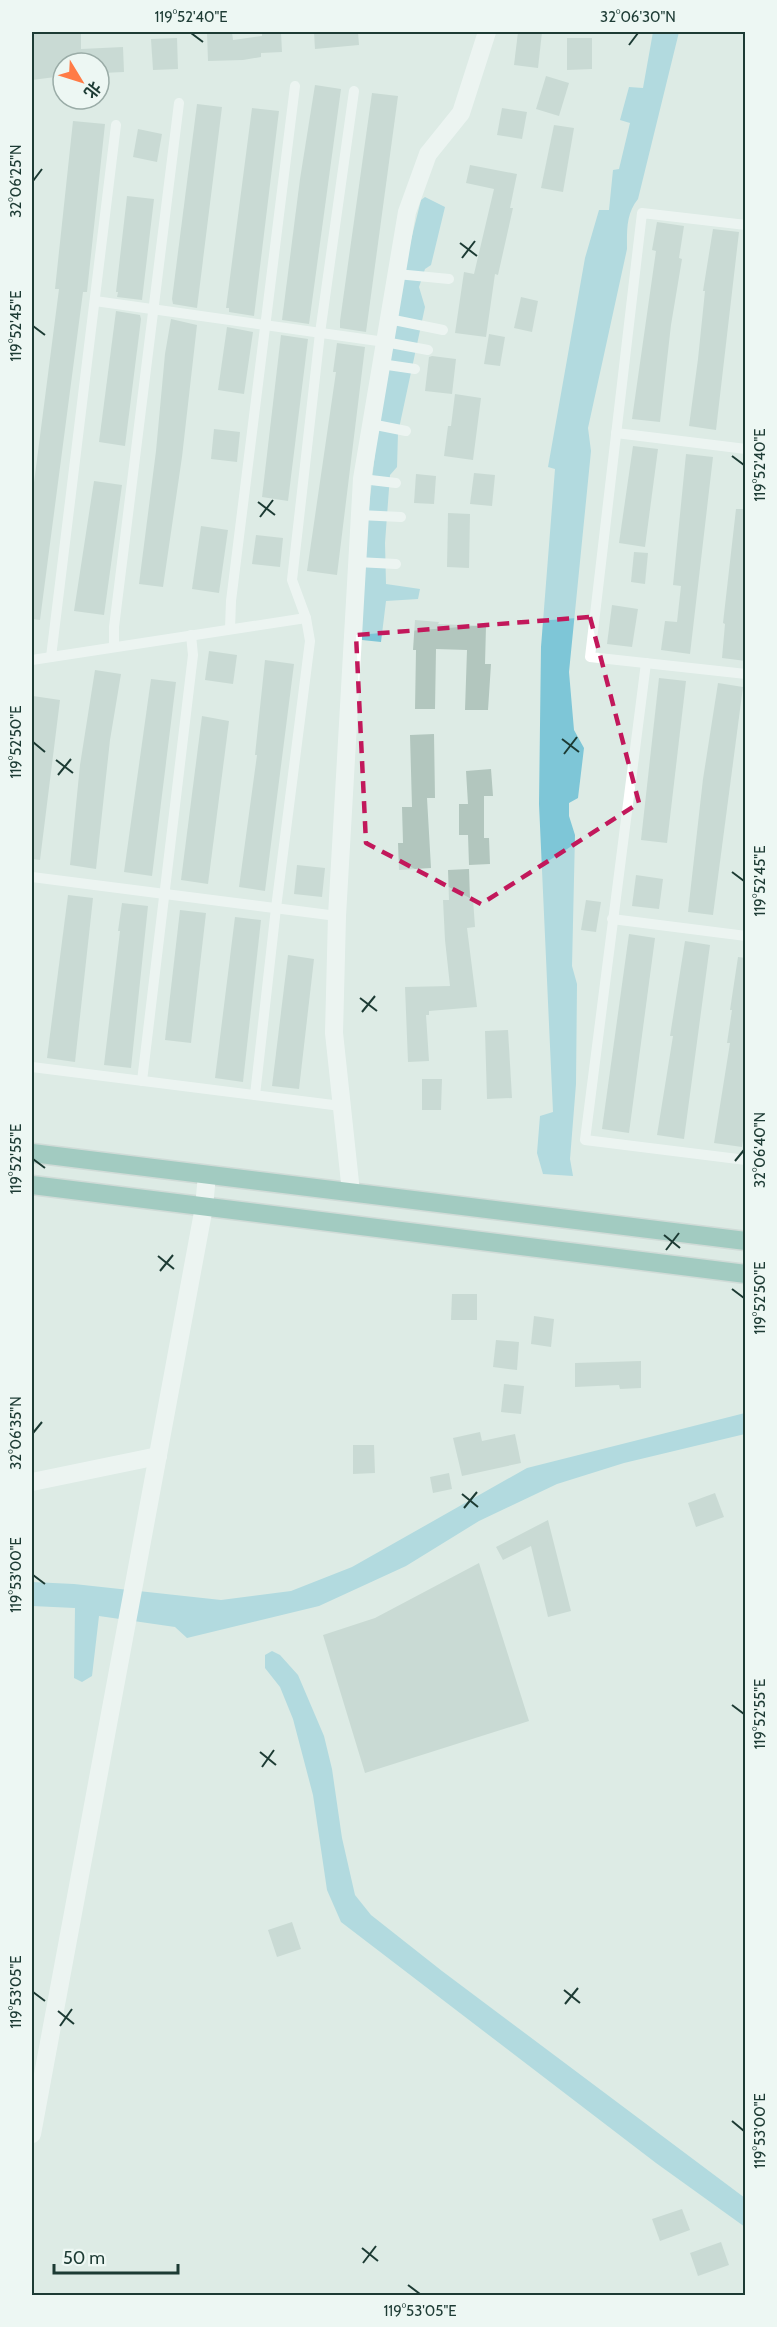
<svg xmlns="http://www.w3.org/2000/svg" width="777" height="2327" viewBox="0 0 777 2327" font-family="Cabin,'Noto Sans SC',sans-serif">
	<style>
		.water { fill: #7ec6d7 }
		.building { fill: #b2c6be }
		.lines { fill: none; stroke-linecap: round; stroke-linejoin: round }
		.primary-casing { stroke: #c0c8c6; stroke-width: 21 }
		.service { stroke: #fff; stroke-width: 10 }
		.minor { stroke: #fff; stroke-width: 18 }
		.tertiary { stroke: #fff; stroke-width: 18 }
		.primary { stroke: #5ca595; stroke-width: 18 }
		.marked { fill: none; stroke: #c2185b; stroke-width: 4.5; stroke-dasharray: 12 8; stroke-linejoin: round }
		.ticks { fill: none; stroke: #1d3b34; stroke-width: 2 }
		.neatline { fill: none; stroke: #1d3b34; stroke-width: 2 }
		.ticks-label { font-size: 15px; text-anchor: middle; fill: #1d3b34 }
	</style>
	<rect width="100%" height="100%" fill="#ddebe5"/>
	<!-- water -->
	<g class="water">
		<path d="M653 32H679L638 199C626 214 627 230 627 249L588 428 591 451 569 672 574 730 584 748 578 798 569 803V816L575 835 572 966 577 984 576 1084 570 1159 573 1176 543 1174 537 1153 540 1116 553 1112 539 804 541 647 555 469 548 467 585 258 599 210H609L613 170 619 169 630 123 620 120 629 87 643 88Z"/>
		<path d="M425 197 445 207 431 265 425 269 419 287 425 307 398 433 397 467 390 475 385 543 386 584 420 589 418 599 386 601 381 642 362 640V571L376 444 406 260 421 200Z"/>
		<path d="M745 1413V1434L624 1463 557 1484 479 1521 406 1566 319 1606 187 1638 175 1627 99 1616 92 1676 82 1682 74 1678 75 1608 32 1606V1582L74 1584 221 1600 291 1591 352 1567 527 1468Z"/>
		<path d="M272 1651 280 1655 298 1675 324 1736 332 1769 342 1838 355 1895 371 1915 442 1971 745 2198V2227L656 2163 341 1922 327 1890 313 1795 293 1719 280 1687 265 1668V1655Z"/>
	</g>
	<!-- building -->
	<g class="building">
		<path d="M32 32H81V49L123 47 124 72 102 73 101 63H63V76L32 80Z"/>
		<path d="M207 32H232L233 40 262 36V32H281L282 52 261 53V57L243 60 208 61Z"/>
		<path d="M314 32H358L359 45 315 49Z"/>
		<path d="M518 32H542L538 68 514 65Z"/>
		<path d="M177 38 178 69 153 70 151 39Z"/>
		<path d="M567 38H592V69L567 70Z"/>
		<path d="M546 76 569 83 559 116 536 109Z"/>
		<path d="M315 85 341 89 309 324 282 320 300 179Z"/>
		<path d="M372 93 398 96 366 332 340 328V321Z"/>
		<path d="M197 104 222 107 197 308 173 304 172 299Z"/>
		<path d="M252 108 279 111 254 316 229 312V308H226Z"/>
		<path d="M502 108 527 112 522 139 497 135Z"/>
		<path d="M73 121 105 124 87 292H83L40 620 32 619V498L59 289H55Z"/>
		<path d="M554 125 574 128 563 192 541 188Z"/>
		<path d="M138 129 162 134 157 162 133 157Z"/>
		<path d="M470 165 517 174 510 208H513L498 275 495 274 486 337 455 333 464 272 474 274 494 189 466 183Z"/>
		<path d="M127 196 154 199 142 300 117 297 118 292H116Z"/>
		<path d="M657 222 684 226 679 258 682 259 671 325 660 422 632 419 656 251 652 250Z"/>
		<path d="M713 229 739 232 716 430 689 426 698 359 705 291H703Z"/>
		<path d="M521 297 538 301 532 332 514 328Z"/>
		<path d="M116 311 140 315 141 319 125 446 99 442Z"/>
		<path d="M171 319 197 325 182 457 163 587 139 584 156 451 165 354Z"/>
		<path d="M227 327 253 332 244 394 218 390Z"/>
		<path d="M489 334 505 337 500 366 484 364Z"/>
		<path d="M281 335 308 339 288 501 262 497Z"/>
		<path d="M337 343 365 347 337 575 307 571 336 372H333Z"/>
		<path d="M432 356 456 359 452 394 425 391 429 357Z"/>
		<path d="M455 394 481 398 473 460 444 456 448 426H451Z"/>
		<path d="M214 429 240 432 237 462 211 459Z"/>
		<path d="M633 446 658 449 645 547 619 543Z"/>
		<path d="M686 454 713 457 690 654 661 650 665 621 677 622 681 586 673 585Z"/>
		<path d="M474 473 495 475 492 506 470 504Z"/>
		<path d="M416 474 436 476 434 504 414 503Z"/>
		<path d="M94 481 122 485 104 615 74 611Z"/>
		<path d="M736 509H746V661L722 658 725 624 723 623Z"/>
		<path d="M448 513 470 514 469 568 447 567Z"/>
		<path d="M201 526 228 530 219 593 192 589Z"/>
		<path d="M256 535 283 538 280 567 252 564Z"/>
		<path d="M634 552 648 553 645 584 631 582Z"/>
		<path d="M612 605 638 609 632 647 607 644Z"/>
		<path d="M415 620 439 622 438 624 486 626 485 664H491L488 710H465L467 650 436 649 435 709H415L416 650H413Z"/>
		<path d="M209 651 237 655 233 684 205 680Z"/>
		<path d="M265 660 294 664 265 891 239 887 257 755H255Z"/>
		<path d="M95 670 121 674 110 740 96 869 70 865 80 765Z"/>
		<path d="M659 678 686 681 667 843 641 840Z"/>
		<path d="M151 679 176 682 152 876 124 872Z"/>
		<path d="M718 683 743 687 713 915 688 912 703 779Z"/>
		<path d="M33 696 60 700 40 860 32 859Z"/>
		<path d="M202 716 229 721 208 884 181 880Z"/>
		<path d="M434 734 435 798H427L431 868 399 870 398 843H403L402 807H412L410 735Z"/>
		<path d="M491 769 493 796H484V838H489L490 864 469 865 468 835H459V804H468L466 771Z"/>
		<path d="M297 865 325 868 322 897 294 894Z"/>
		<path d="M469 869 470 899H473L475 927 467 928 477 1007 429 1011V1015H426L429 1061 408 1062 405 987 450 986 445 940 443 900H449L448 870Z"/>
		<path d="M636 875 663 879 659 909 632 906Z"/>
		<path d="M68 895 93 898 75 1062 47 1058Z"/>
		<path d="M586 900 601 902 596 932 581 930Z"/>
		<path d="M122 903 148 906 131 1068 104 1065 120 931H118Z"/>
		<path d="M180 910 206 913 191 1043 165 1040Z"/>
		<path d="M235 917 261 920 243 1082 215 1078Z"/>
		<path d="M629 934 655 938 629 1133 602 1129Z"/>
		<path d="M685 941 710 945 684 1139 657 1135 673 1036H670Z"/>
		<path d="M288 955 314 959 299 1089 272 1086Z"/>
		<path d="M738 957 746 958V1121L742 1147 714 1143 730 1043H727L732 1010H730Z"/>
		<path d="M508 1030 512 1098 487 1099 485 1031Z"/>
		<path d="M422 1079H442L441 1110H422Z"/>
		<path d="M452 1294H477V1320H451Z"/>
		<path d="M534 1316 554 1319 551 1347 531 1344Z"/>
		<path d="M496 1340 519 1342 517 1370 493 1367Z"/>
		<path d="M641 1361V1388L620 1389 619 1385 575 1387V1363Z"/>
		<path d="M504 1384 524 1386 521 1414 501 1412Z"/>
		<path d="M480 1432 482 1441 515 1434 521 1463 462 1476 453 1438Z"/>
		<path d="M353 1445H374L375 1473 353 1474Z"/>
		<path d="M449 1473 452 1489 433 1493 430 1477Z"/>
		<path d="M715 1493 724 1517 696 1527 688 1503Z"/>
		<path d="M548 1520 571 1611 548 1617 531 1546 503 1560 496 1547Z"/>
		<path d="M479 1563 529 1721 365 1773 323 1635 375 1618Z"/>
		<path d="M292 1922 301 1949 277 1957 268 1930Z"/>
		<path d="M682 2209 690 2230 660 2241 652 2219Z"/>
		<path d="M721 2242 729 2265 698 2276 690 2253Z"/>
	</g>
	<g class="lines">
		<!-- primary casing -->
		<g class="primary-casing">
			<g id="primary">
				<path d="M32 1153 746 1241"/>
				<path d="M32 1185 746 1274"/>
			</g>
		</g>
		<!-- service -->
		<g class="service">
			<path d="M746 225 642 213 590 657 746 674"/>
			<path d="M397 274 449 279"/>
			<path d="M95 301 385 342 428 350"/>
			<path d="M389 319 443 330"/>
			<path d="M381 364 415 369"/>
			<path d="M371 424 406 431"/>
			<path d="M616 433 746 449"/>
			<path d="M362 479 396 483"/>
			<path d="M359 515 401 517"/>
			<path d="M357 562 396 564"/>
			<path d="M230 629 231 601 295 86"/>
			<path d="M114 647V627L179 103"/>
			<path d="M51 657 116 125"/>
			<path d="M32 660 306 618"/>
			<path d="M646 663 585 1140 746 1160"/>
			<path d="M32 877 337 916"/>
			<path d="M612 919 746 936"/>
			<path d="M32 1067 341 1106"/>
			<path d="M142 1081 193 655 191 635"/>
			<path d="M255 1095 276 908 310 641 306 618 292 580 320 333 354 91"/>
		</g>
		<!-- minor -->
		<g class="minor">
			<path d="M351 1192 334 1033 337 916 362 479 407 212 428 154 461 113 487 32"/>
			<path d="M32 1482 158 1456"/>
		</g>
		<!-- tertiary -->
		<path class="tertiary" d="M32 2134 204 1207 207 1175"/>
		<!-- primary -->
		<use href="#primary" class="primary"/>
	</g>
	<!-- marked area -->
	<path d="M0 0H777V2327H0ZM590 617 639 803 481 904 366 843 356 635Z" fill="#ddebe5" fill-opacity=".55" fill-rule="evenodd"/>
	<path class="marked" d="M590 617 639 803 481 904 366 843 356 635Z"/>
	<!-- ticks -->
	<path class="ticks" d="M191 33 203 42M629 45 638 33M33 181 42 169M460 243 477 256M462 258 475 241M33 326 45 335M732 456 744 465M258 502 275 515M260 517 273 500M562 739 579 752M33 742 45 752M564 754 577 737M56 760 73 773M58 775 71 759M732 872 744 881M360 998 377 1011M362 1012 375 996M33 1159 45 1168M735 1161 744 1150M664 1235 680 1248M666 1250 679 1233M158 1256 174 1269M160 1271 173 1255M732 1289 744 1298M33 1433 42 1422M462 1494 478 1507M464 1508 477 1492M33 1575 45 1584M732 1705 744 1714M260 1752 276 1765M262 1767 274 1750M564 1990 580 2003M33 1992 45 2001M565 2004 578 1988M58 2011 74 2024M60 2026 72 2009M732 2121 744 2131M362 2248 378 2261M363 2263 376 2246M408 2285 420 2294"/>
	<!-- border -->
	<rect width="777" height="2327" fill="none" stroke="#edf7f3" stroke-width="66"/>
	<!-- north arrow -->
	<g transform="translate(81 81) rotate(128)"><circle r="28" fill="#edf7f3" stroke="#9aaca7" stroke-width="1.5"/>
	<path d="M0-4.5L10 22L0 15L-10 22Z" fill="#ff7b46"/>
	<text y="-9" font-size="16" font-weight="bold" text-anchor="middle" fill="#1d3b34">北</text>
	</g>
	<!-- scale -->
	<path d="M54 2264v9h124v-9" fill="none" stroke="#1d3b34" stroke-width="3"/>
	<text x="63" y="2264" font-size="18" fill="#1d3b34" stroke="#edf7f3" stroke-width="4.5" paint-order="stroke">50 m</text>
	<rect x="33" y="33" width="711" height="2261" class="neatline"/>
	<g class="ticks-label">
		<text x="191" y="22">119°52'40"E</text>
		<text x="638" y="22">32°06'30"N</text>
		<text transform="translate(16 181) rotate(-90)" y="5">32°06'25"N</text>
		<text transform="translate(16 326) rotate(-90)" y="5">119°52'45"E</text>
		<text transform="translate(760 465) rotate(-90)" y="5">119°52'40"E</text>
		<text transform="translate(16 742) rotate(-90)" y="5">119°52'50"E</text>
		<text transform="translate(760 881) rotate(-90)" y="5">119°52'45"E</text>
		<text transform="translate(760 1150) rotate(-90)" y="5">32°06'40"N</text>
		<text transform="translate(16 1159) rotate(-90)" y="5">119°52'55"E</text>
		<text transform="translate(760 1298) rotate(-90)" y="5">119°52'50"E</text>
		<text transform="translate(16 1433) rotate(-90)" y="5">32°06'35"N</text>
		<text transform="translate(16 1575) rotate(-90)" y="5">119°53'00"E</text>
		<text transform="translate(760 1714) rotate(-90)" y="5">119°52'55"E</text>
		<text transform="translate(16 1992) rotate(-90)" y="5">119°53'05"E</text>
		<text transform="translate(760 2131) rotate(-90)" y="5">119°53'00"E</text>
		<text x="420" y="2316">119°53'05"E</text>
	</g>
</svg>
